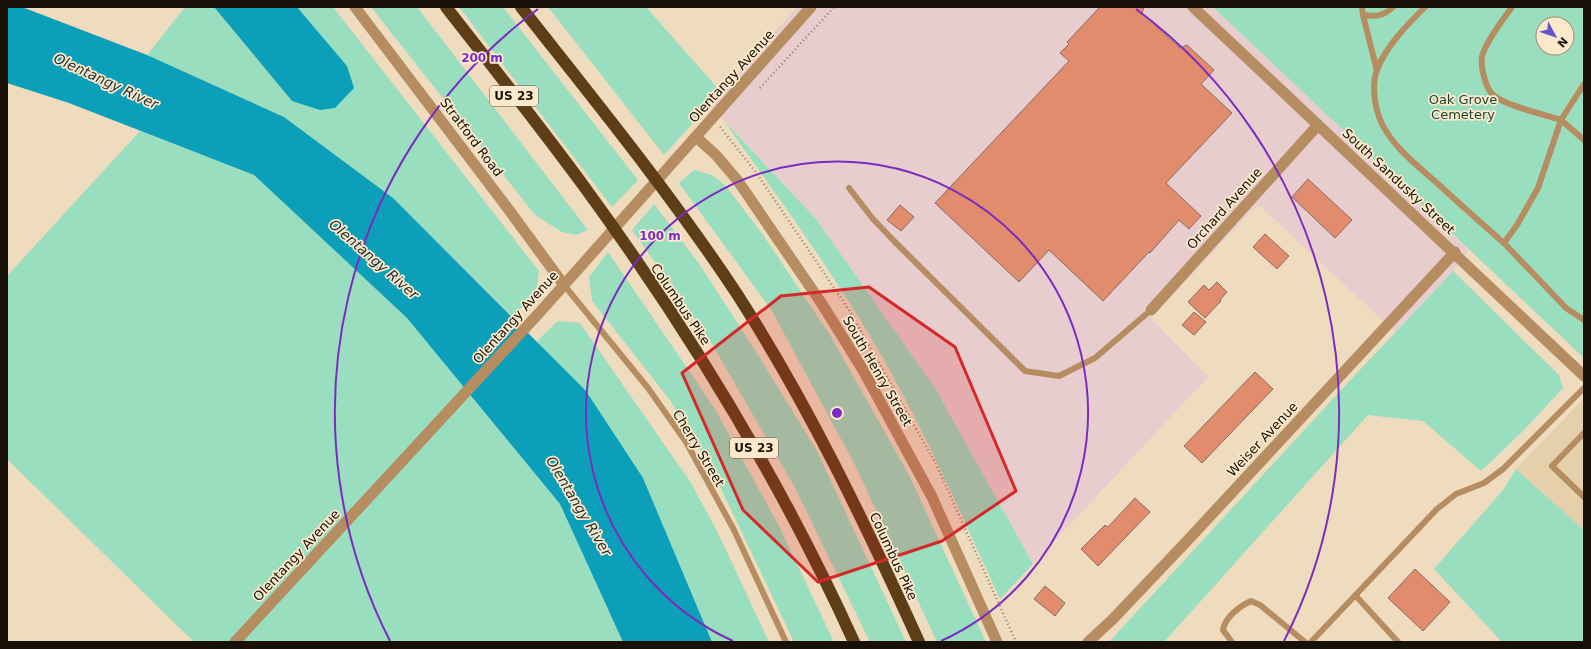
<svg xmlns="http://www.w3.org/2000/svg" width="1591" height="649" viewBox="0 0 1591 649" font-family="'DejaVu Sans',sans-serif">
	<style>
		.built { fill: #e6cfab }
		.industrial { fill: #e8cdcf }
		.green { fill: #98debf; fill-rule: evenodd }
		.water { fill: #0c9fb9 }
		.building { fill: #e28c6e; stroke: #8a6b5f }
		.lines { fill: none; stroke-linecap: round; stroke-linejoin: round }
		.path { stroke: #91836e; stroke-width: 2.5; stroke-dasharray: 1 3; stroke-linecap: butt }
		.service { stroke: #b68d61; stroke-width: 6 }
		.minor { stroke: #b68d61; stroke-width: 11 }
		.tertiary { stroke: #b68d61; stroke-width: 11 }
		.motorway { stroke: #5d3e17; stroke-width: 12 }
		.marked { fill: #d62828; fill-opacity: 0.2; stroke: #d62828; stroke-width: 3; stroke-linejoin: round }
		.ring { fill: none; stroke: #7b2cbf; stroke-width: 2 }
		.labels { text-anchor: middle; stroke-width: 3.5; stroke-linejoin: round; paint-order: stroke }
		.shield { fill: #fce9cb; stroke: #5b5141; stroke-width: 1 }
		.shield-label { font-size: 12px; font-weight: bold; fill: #161006 }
		.street-label { font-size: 13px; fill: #161006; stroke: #fce9cb }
		.park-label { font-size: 13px; fill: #1a4635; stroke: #fce9cb }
		.water-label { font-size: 14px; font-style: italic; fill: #192e33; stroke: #fce9cb }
		.centre { fill: #7b2cbf; stroke: #fce9cb; stroke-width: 2 }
		.ring-label { font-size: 12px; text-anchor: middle; font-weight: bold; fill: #7b2cbf; stroke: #fce9cb; stroke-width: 3.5; stroke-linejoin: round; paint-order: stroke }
	</style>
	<rect width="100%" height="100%" fill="#efdcbe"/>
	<!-- built -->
	<path class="built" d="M1584 398V530L1516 469Z"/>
	<!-- industrial -->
	<path class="industrial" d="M797 7H1213L1469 250 1453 271 1395 332 1258 204 1151 318 1208 377 1033 564 935 388 816 219 709 105Z"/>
	<!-- green -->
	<g class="green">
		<path d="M185 7H214L292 101 347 66 297 7H333L539 271 536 292 513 317 393 198 284 117 147 55Z"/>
		<path d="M371 7H417L588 230 577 235 562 232 535 215Z"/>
		<path d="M459 7H503L638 180 612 207Z"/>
		<path d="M548 7H646L721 92 664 155Z"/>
		<path d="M1213 7H1584V358ZM1543 24H1567V48H1543Z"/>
		<path d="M724 121 816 219 935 388 1033 564 1000 599C960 512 922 424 873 341 828 265 775 193 724 121Z"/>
		<path d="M140 131 254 175 407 318 560 504 623 642H194L7 459V276Z"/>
		<path d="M694 170 712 175 725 185 761 232 830 335 909 475 986 642H937L855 465 772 311 679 183Z"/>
		<path d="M654 204 700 265 760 358 817 451 906 642H870L794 486 709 339 632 230Z"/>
		<path d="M608 252 715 409 778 524 834 642H794L714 474 670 400 592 301 589 277Z"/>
		<path d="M1453 271 1559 375 1563 388 1523 431 1481 471 1423 421 1368 415 1164 642H1109L1342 389Z"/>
		<path d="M558 321 580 323 691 483 718 533 769 642H712L643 478 537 341Z"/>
		<path d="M1516 469 1584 530V640L1582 642H1502L1434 569 1503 490Z"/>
	</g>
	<!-- water -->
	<g class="water">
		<path d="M7 7H22L147 55 284 117 393 198 586 391 643 478 712 642H623L560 504 407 318 254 175 69 103 7 83Z"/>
		<path d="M214 7H297L347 66 354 88 335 108 320 110 292 101Z"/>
	</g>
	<!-- building -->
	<g class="building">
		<path d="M1100 7H1144L1142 13 1180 48 1187 45 1214 70 1201 84 1232 113 1166 183 1201 216 1189 229 1179 220 1150 253 1149 252 1103 301 1049 250 1019 282 935 203 1069 61 1060 53 1069 44 1067 42Z"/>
		<path d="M1308 179 1352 220 1335 238 1292 197Z"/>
		<path d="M900 205 914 217 901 231 887 220Z"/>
		<path d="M1265 234 1289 256 1277 269 1253 247Z"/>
		<path d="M1217 282 1227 292 1220 300 1221 301 1205 318 1188 302 1204 285 1209 290Z"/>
		<path d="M1194 312 1206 322 1194 335 1182 325Z"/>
		<path d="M1255 372 1273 389 1202 463 1184 446Z"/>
		<path d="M1135 498 1150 512 1098 566 1081 549 1105 525 1108 527Z"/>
		<path d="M1415 569 1450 602 1423 631 1388 598Z"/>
		<path d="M1045 586 1065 603 1055 616 1034 599Z"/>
	</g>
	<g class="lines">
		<!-- path -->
		<g class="path">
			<path d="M760 88 834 7"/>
			<path d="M720 127 755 171 849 310 936 464 1016 642"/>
		</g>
		<!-- service -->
		<g class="service">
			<path d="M1362 7 1363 15"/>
			<path d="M1425 7C1407 25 1386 46 1377 70 1371 86 1375 109 1382 124 1394 148 1418 166 1438 184 1460 204 1482 224 1504 243L1517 225 1538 188 1561 120C1543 114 1505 106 1492 94 1485 86 1479 63 1483 53 1489 37 1502 21 1512 7"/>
			<path d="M1377 71 1363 15C1375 17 1384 16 1393 7"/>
			<path d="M1584 84 1561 120 1584 140"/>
			<path d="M849 188 873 219 895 242 1025 371 1059 376 1095 358 1151 310"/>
			<path d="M1504 243 1566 308 1584 320"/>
			<path d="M564 285 648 388 686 442 734 530 786 642"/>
			<path d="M1584 433 1552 466 1584 497"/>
			<path d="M1356 596 1398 642"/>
			<path d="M1232 642 1223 630C1225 617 1240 606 1251 601L1260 605 1305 642"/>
			<path d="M1311 642 1437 509 1456 494 1484 483 1503 469 1584 388"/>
		</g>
		<!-- minor -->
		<g class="minor">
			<path d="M696 137 716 155 738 181 822 304 863 370 932 497 997 642"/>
			<path d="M1151 310 1318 125"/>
			<path d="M1088 642 1112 620 1187 541 1455 252"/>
		</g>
		<!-- tertiary -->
		<g class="tertiary">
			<path d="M355 7 509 210 564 285"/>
			<path d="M1193 7 1584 376"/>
			<path d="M235 642 540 312 811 7"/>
		</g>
		<!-- motorway -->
		<g class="motorway">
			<path d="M446 7C492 66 539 125 583 185 687 327 781 481 854 642"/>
			<path d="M521 7C595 101 671 194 737 294 808 404 865 523 919 642"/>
		</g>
	</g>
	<!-- marked area -->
	<path class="marked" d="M869 287 955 347 1016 491 942 541 818 582 743 510 682 373 781 296Z"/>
	<!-- distance rings -->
	<g class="ring">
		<path d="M733 641A251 251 0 1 1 941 641"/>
		<path d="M390 641A502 502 0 0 1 538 9M1136 9A502 502 0 0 1 1284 641"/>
	</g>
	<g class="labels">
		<!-- shield labels -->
		<g class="shield">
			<rect x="490" y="86" width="48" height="20" rx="3"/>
			<rect x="730" y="438" width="48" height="20" rx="3"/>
		</g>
		<g class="shield-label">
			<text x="514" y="100">US 23</text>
			<text x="754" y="452">US 23</text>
		</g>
		<!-- street labels -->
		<g class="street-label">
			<text transform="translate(731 76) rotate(-48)" y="5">Olentangy Avenue</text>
			<text transform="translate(472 137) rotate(53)" y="5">Stratford Road</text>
			<text transform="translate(1399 181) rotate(43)" y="5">South Sandusky Street</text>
			<text transform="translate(1224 208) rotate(-48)" y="5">Orchard Avenue</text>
			<text transform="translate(681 304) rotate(56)" y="5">Columbus Pike</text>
			<text transform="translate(515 317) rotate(-48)" y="5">Olentangy Avenue</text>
			<text transform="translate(878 371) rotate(60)" y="5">South Henry Street</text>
			<text transform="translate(1262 439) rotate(-47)" y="5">Weiser Avenue</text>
			<text transform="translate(699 448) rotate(59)" y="5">Cherry Street</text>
			<text transform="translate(296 555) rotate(-47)" y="5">Olentangy Avenue</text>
			<text transform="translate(894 556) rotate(65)" y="5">Columbus Pike</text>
		</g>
		<!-- park labels -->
		<g class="park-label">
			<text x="1463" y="104">Oak Grove<tspan x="1463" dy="15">Cemetery</tspan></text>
		</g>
		<!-- water labels -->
		<g class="water-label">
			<text transform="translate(106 81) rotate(25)" y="5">Olentangy River</text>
			<text transform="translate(374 259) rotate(41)" y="5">Olentangy River</text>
			<text transform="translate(579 506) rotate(59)" y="5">Olentangy River</text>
		</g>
	</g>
	<circle cx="837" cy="413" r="6" class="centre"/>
	<g class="ring-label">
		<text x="482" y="62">200 m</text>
		<text x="660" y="240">100 m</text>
	</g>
	<!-- border -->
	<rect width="1591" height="649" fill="none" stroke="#161006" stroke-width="16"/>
	<!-- north arrow -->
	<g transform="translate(1555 36) rotate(130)"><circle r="19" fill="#fce9cb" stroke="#a0927c"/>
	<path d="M0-3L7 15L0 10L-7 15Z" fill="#6055ce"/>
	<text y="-6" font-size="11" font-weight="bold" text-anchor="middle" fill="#161006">N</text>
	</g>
</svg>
